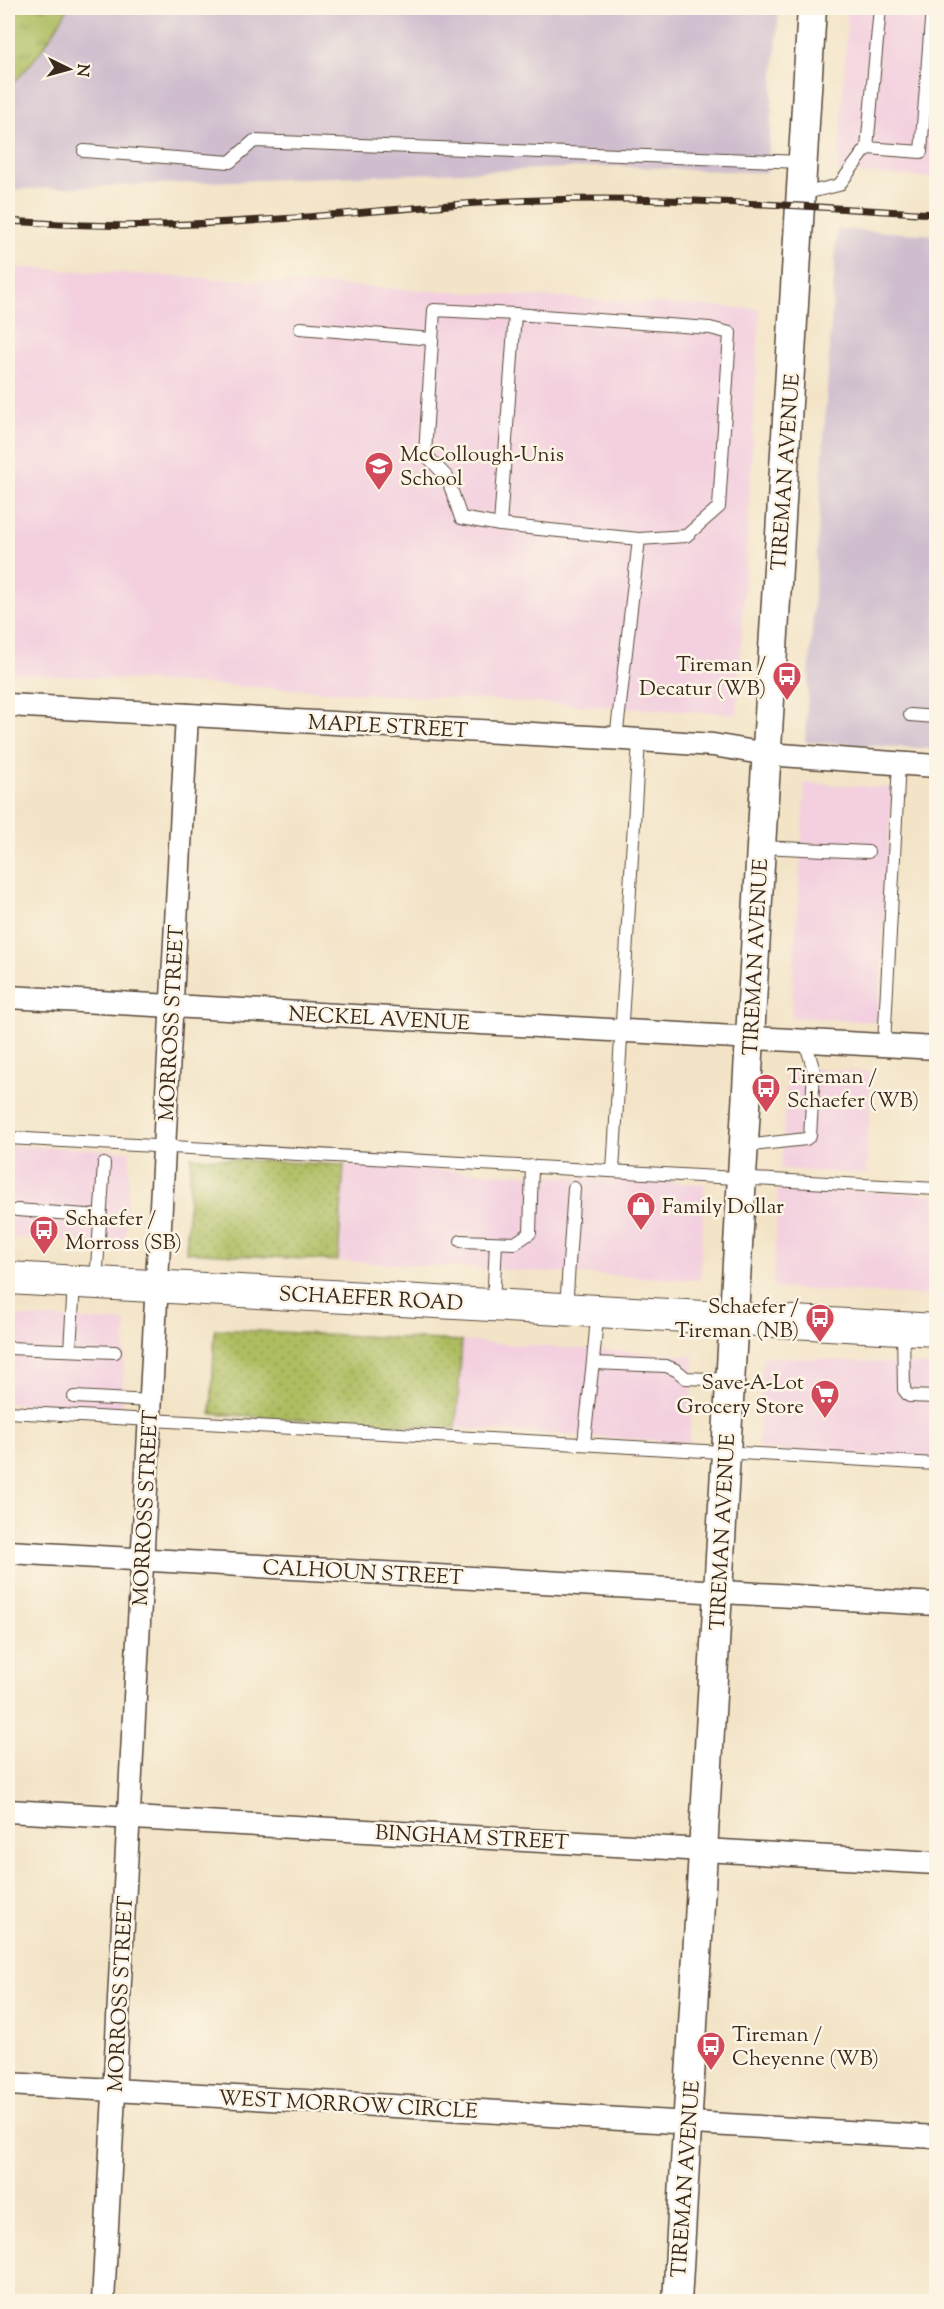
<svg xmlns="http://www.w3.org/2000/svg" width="944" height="2309" viewBox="0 0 944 2309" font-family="'Sorts Mill Goudy',serif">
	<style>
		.built { fill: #f3cfdf }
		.industrial { fill: #cfbdce }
		.grass { fill: url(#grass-dots); stroke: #74743f; stroke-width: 1.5 }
		.park { fill: url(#park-tufts); stroke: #74743f; stroke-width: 1.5 }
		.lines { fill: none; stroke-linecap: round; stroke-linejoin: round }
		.service-casing { stroke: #574637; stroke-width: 14 }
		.minor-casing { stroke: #574637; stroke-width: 25 }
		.tertiary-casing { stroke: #574637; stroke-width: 31 }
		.secondary-casing { stroke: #574637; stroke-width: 34 }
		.service { stroke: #fff; stroke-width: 12 }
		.minor { stroke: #fff; stroke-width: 22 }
		.tertiary { stroke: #fff; stroke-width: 28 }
		.secondary { stroke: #fff; stroke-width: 32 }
		.rail-casing { stroke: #3b2a1e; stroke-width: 7 }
		.rail { stroke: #fcf5e5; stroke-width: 4.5; stroke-dasharray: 14; stroke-linecap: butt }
		.labels { text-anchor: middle; stroke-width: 5; stroke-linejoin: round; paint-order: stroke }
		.poi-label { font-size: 21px; fill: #3b2a1e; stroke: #fcf5e5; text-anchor: start }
		.street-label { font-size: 21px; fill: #3b2a1e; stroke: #fcf5e5 }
	</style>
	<defs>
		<pattern id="grass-dots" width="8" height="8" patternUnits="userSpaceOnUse" patternTransform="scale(1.5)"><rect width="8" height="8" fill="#aebd60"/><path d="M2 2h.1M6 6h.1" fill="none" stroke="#8f9a4f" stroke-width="1.8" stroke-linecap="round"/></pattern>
		<pattern id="park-tufts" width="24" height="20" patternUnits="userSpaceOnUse" patternTransform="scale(1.5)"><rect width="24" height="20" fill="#aebd60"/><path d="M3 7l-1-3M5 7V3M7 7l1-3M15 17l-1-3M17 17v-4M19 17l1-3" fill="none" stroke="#8f9a4f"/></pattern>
	</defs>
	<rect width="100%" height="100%" fill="#fcf5e5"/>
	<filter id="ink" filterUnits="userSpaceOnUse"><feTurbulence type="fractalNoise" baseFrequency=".0167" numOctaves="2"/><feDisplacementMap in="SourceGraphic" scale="12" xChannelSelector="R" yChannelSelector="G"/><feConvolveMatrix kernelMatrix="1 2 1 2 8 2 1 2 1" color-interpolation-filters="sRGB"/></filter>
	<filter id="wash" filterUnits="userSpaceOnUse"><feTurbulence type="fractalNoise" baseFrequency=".008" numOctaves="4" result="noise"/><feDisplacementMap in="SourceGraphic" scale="24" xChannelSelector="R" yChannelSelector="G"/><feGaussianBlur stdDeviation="1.35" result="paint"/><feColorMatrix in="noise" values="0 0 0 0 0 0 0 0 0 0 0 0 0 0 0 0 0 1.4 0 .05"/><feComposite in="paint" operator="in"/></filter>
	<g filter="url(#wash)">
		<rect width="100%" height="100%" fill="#f3e4c7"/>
		<!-- built -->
		<g class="built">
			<path d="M848 8H936V178L838 172Z"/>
			<path d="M8 267 760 309 737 714 8 673Z"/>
			<path d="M805 783 892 788 878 1022 791 1017Z"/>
			<path d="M787 1067 872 1072 866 1174 781 1169Z"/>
			<path d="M8 1145 130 1151 125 1244 8 1238Z"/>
			<path d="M344 1165 705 1184 700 1280 338 1261Z"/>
			<path d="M778 1187 936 1195V1296L773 1288Z"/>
			<path d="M8 1316 126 1322 122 1409 8 1403Z"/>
			<path d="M462 1341 694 1356 689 1443 456 1428Z"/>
			<path d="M763 1356 936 1366V1459L758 1449Z"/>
		</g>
		<!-- industrial -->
		<g class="industrial">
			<path d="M68 8H779L767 173 616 166 8 190V87L21 75 56 29Z"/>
			<path d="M837 229 936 235V749L805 742Z"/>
		</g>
		<!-- grass -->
		<g class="grass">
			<path d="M191 1157 344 1165 338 1261 186 1252Z"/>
			<path d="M215 1329 462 1341 456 1428 211 1414Z"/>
		</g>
		<!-- park -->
		<path class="park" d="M8 8H68C52 36 33 66 8 87Z"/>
	</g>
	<g filter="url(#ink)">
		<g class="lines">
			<!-- service casing -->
			<g class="service-casing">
				<g id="service">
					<path d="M880 8 867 148 921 152 932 8"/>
					<path d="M84 151 230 162 254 141 803 162"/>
					<path d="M802 194 839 185 867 148"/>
					<path d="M515 314 710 328 730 333 719 507 686 536 639 539 500 525Z"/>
					<path d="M300 328 432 339"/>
					<path d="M500 525 461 518 447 477 425 454 434 310 515 314"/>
					<path d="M910 715 936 717"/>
					<path d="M616 739 639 539"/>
					<path d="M761 847 868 852"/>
					<path d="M884 1045 899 763"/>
					<path d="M8 1138 936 1189"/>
					<path d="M744 1146 806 1139 810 1136 814 1071 805 1041"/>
					<path d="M613 1171 639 740"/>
					<path d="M17 1210 100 1216"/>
					<path d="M461 1241 515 1243 530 1233 532 1166"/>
					<path d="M96 1282 104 1164"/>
					<path d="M493 1305 496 1243"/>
					<path d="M566 1309 574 1188"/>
					<path d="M903 1328 904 1390 909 1396 936 1397"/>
					<path d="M8 1348 115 1352"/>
					<path d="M70 1350 74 1283"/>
					<path d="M594 1363 666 1366 676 1370 686 1378 730 1380"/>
					<path d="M74 1397 151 1401"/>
					<path d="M8 1412 936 1464"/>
					<path d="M584 1444C588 1399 595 1356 597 1312"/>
				</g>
			</g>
			<!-- minor casing -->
			<g class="minor-casing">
				<g id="minor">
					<path d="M8 705 625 739 713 745 767 754 936 766"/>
					<path d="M8 997 936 1048"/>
					<path d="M8 1552 936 1604"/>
					<path d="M8 1811 936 1863"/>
					<path d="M8 2084 936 2137"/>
					<path d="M103 2302 187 715"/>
				</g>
			</g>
			<!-- tertiary casing -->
			<g class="tertiary-casing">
				<path id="tertiary" d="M677 2302 761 847 812 8"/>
			</g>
			<!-- secondary casing -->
			<g class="secondary-casing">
				<path id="secondary" d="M8 1278 936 1330"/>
			</g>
			<!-- service -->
			<use href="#service" class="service"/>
			<!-- minor -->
			<use href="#minor" class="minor"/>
			<!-- tertiary -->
			<use href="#tertiary" class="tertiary"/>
			<!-- secondary -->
			<use href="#secondary" class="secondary"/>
			<!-- rail casing -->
			<g class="rail-casing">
				<path id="rail" d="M8 221C57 224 107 227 157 225 269 223 381 209 493 202 641 193 789 206 936 214"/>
			</g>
			<!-- rail -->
			<use href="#rail" class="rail"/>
		</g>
	</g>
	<!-- icons -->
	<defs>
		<g id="school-pin" transform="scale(1.5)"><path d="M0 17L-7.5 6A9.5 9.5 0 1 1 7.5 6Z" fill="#d1495b" stroke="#fcf5e5"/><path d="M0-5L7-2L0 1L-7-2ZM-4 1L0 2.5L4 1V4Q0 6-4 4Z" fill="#fff"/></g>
		<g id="bus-pin" transform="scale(1.5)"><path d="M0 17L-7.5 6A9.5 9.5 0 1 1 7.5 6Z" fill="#d1495b" stroke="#fcf5e5"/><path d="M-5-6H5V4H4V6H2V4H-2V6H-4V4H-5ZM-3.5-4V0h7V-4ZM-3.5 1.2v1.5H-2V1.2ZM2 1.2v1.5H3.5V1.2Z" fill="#fff"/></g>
		<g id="shop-pin" transform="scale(1.5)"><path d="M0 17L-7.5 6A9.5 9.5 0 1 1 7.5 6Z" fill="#d1495b" stroke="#fcf5e5"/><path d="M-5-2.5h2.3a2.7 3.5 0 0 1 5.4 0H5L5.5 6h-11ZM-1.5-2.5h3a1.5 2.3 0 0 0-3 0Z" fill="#fff"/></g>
		<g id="supermarket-pin" transform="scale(1.5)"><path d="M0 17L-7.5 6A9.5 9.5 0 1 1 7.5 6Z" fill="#d1495b" stroke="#fcf5e5"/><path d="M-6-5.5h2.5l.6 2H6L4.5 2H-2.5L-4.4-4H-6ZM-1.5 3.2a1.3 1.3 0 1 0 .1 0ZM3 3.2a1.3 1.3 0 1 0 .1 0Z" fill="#fff"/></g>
	</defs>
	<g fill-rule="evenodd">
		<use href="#school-pin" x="379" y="466"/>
		<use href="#bus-pin" x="787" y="676"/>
		<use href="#bus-pin" x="766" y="1088"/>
		<use href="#shop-pin" x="641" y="1206"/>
		<use href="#bus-pin" x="44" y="1230"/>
		<use href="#bus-pin" x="820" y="1318"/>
		<use href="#supermarket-pin" x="825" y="1394"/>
		<use href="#bus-pin" x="711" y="2046"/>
	</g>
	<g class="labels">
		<!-- poi labels -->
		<g class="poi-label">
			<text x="400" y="461">McCollough-Unis<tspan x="400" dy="24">School</tspan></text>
			<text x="766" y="671" text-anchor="end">Tireman /<tspan x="766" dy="24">Decatur (WB)</tspan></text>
			<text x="787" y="1083">Tireman /<tspan x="787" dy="24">Schaefer (WB)</tspan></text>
			<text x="662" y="1213">Family Dollar</text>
			<text x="65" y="1225">Schaefer /<tspan x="65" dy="24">Morross (SB)</tspan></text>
			<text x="799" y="1313" text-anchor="end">Schaefer /<tspan x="799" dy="24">Tireman (NB)</tspan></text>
			<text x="804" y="1389" text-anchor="end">Save-A-Lot<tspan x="804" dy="24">Grocery Store</tspan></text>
			<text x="732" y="2041">Tireman /<tspan x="732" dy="24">Cheyenne (WB)</tspan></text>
		</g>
		<!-- street labels -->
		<g class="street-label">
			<text transform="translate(785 472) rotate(-86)" y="7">TIREMAN AVENUE</text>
			<text transform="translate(388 726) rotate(3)" y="7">MAPLE STREET</text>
			<text transform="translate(755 957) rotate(-87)" y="7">TIREMAN AVENUE</text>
			<text transform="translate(379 1018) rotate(3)" y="7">NECKEL AVENUE</text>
			<text transform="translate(171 1023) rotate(-87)" y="7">MORROSS STREET</text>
			<text transform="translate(371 1298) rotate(3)" y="7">SCHAEFER ROAD</text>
			<text transform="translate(145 1508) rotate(-87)" y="7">MORROSS STREET</text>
			<text transform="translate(722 1532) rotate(-87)" y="7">TIREMAN AVENUE</text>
			<text transform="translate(363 1572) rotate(3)" y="7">CALHOUN STREET</text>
			<text transform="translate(472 1837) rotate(3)" y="7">BINGHAM STREET</text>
			<text transform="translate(120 1994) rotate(-87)" y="7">MORROSS STREET</text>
			<text transform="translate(348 2104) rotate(3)" y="7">WEST MORROW CIRCLE</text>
			<text transform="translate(685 2179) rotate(-86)" y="7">TIREMAN AVENUE</text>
		</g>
	</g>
	<!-- margin -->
	<rect width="944" height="2309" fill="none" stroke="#fcf5e5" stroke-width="30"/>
	<!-- north arrow -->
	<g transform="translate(69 69) rotate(95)" stroke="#fcf5e5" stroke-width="4.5" paint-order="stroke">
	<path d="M0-4.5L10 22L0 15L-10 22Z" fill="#3b2a1e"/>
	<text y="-9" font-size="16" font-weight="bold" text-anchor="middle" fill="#3b2a1e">N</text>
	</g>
</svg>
